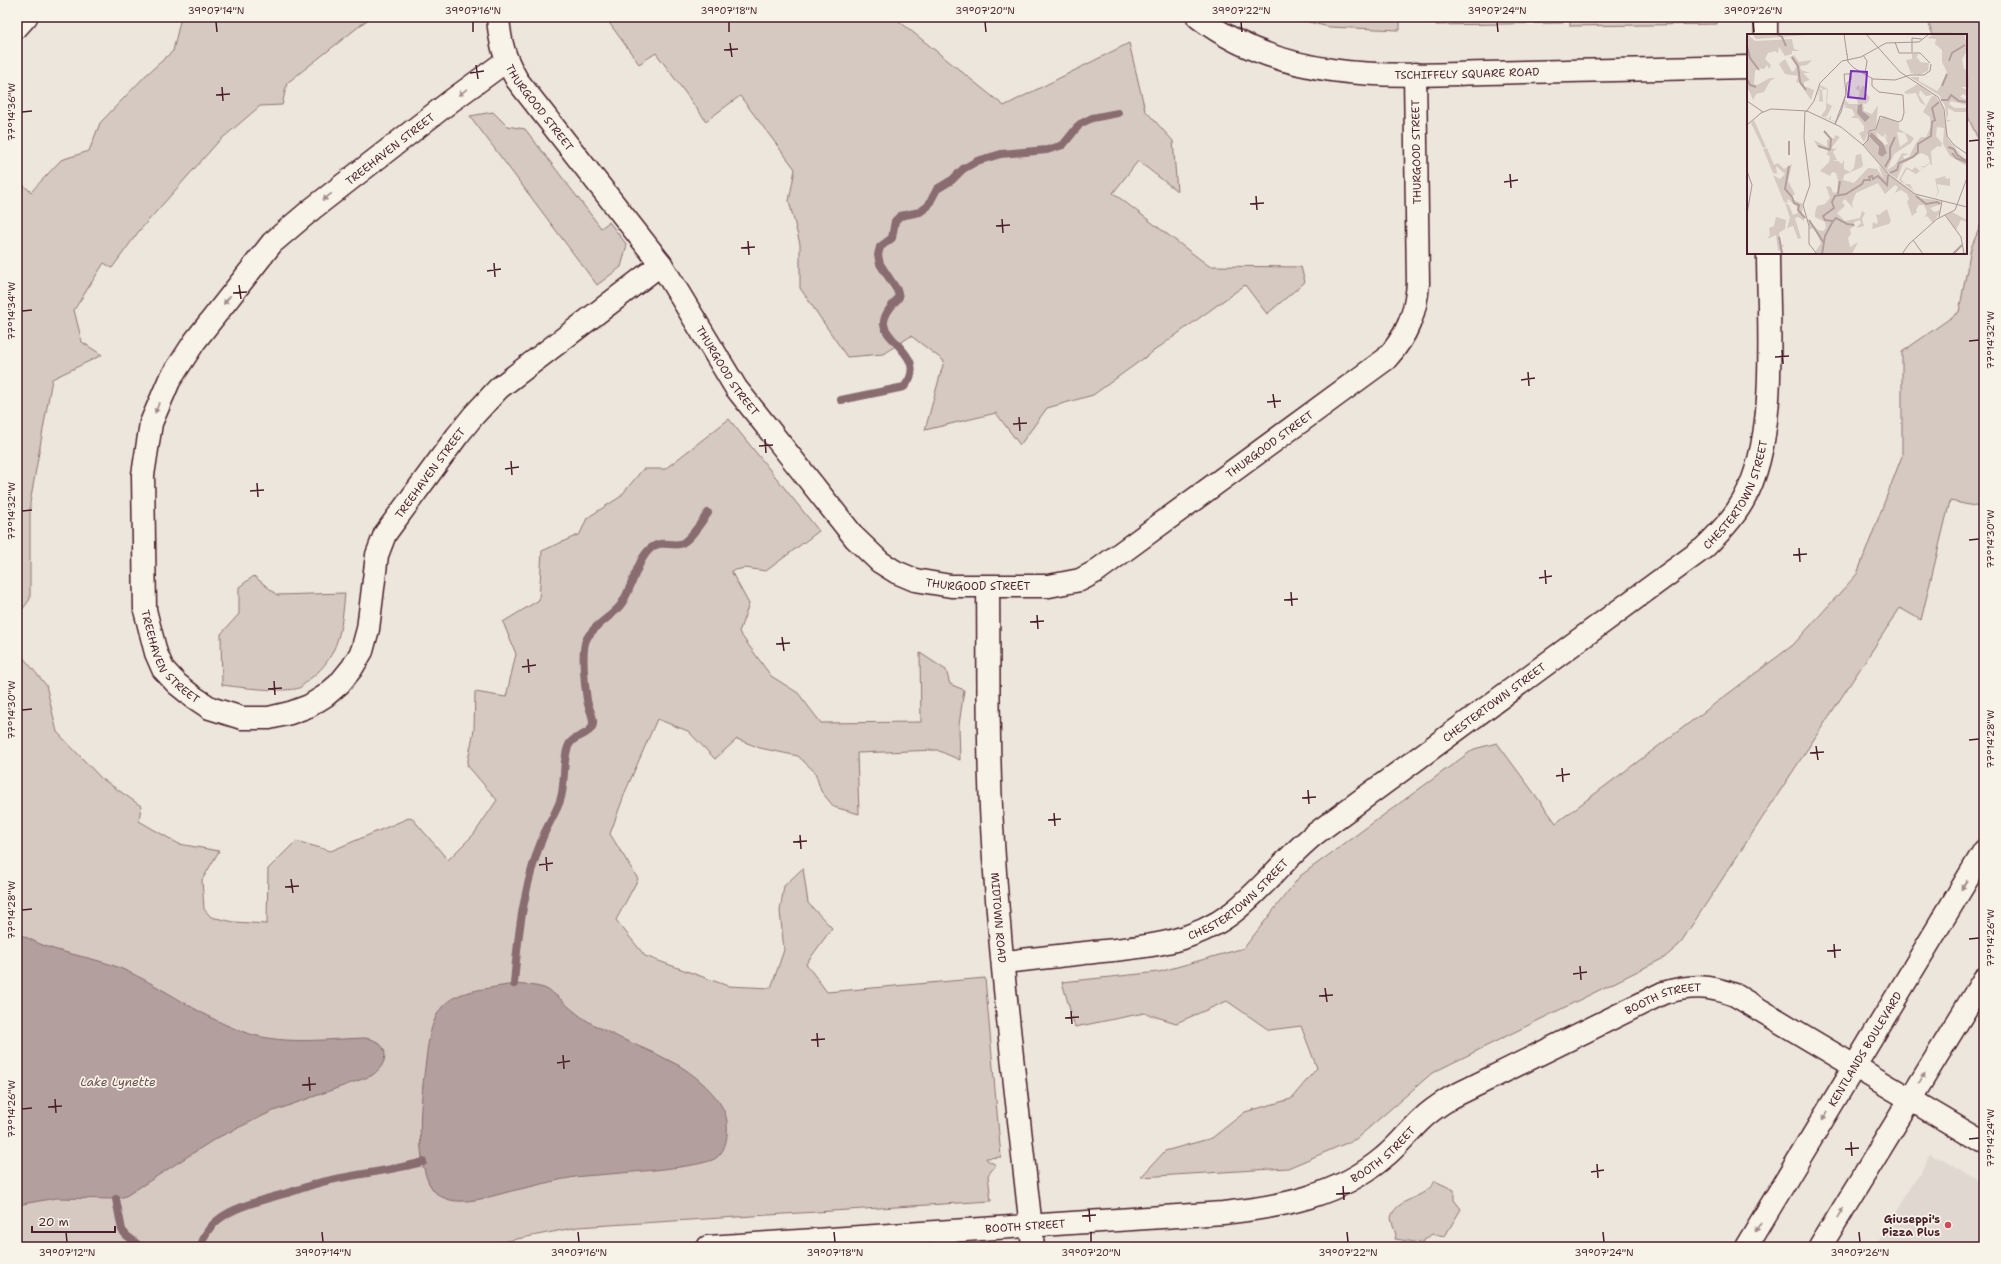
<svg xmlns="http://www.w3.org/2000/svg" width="2001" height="1264" viewBox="0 0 2001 1264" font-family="'Shantell Sans',sans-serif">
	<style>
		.built { fill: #e0d7d0 }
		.green { fill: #d5c9c2; stroke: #907476 }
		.water { fill: #b39f9d; stroke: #896c6f }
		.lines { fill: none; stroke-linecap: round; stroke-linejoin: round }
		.stream { stroke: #896c6f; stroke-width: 8 }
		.street-casing { stroke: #4a1f2b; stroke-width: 25 }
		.secondary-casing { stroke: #4a1f2b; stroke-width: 25 }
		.street { stroke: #f7f3e8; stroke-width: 22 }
		.secondary { stroke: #f7f3e8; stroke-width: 22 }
		.oneway { fill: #a0898a }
		.ticks { fill: none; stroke: #4a1f2b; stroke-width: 1.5 }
		.poi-dot { fill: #d1495b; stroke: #f7f3e8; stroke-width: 1.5 }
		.labels { text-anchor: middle; stroke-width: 3.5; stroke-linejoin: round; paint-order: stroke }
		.street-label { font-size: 11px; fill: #4a1f2b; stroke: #f7f3e8 }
		.poi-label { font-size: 11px; font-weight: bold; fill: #4a1f2b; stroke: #f7f3e8; text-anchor: end }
		.water-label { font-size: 12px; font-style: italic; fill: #6f4c53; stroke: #f7f3e8 }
		.inset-river { fill: none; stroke: #b39f9d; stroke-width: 2 }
		.inset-road { fill: none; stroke: #ab9696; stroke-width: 1 }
		.view { fill: #7b2cbf; fill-opacity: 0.15; stroke: #7b2cbf; stroke-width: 2 }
		.inset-edge { fill: none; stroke: #4a1f2b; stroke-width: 2 }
		.neatline { fill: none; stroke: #4a1f2b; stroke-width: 1.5 }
		.ticks-label { font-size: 10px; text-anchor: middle; fill: #4a1f2b }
	</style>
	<rect width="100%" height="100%" fill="#ece6dd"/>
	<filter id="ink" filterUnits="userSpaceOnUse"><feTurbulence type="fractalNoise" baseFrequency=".025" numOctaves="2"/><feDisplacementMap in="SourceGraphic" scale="8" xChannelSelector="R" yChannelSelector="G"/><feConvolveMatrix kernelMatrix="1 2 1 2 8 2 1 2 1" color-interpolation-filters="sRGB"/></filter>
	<g filter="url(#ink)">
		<!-- built -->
		<path class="built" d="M1931 1154 1984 1184V1247H1875Z"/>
		<!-- green -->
		<g class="green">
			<path d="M181 17H371L287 83 282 105 260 106 218 142 139 231 112 268 104 263 74 310 82 342 102 355 52 379 30 503V599L17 617V179L31 192 61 160 89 151 100 123 145 76 173 51Z"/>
			<path d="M605 17H894L1004 106 1129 43 1145 110 1173 141 1177 191 1138 161 1113 193 1209 266 1301 267 1305 282 1267 314 1245 285 1093 395 1047 408 1020 445 996 413 925 430 944 361 911 336 883 354 847 357 800 288V244L789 201 795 169 740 96 706 121 656 53 639 64Z"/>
			<path d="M1289 17H1400V30L1329 27Z"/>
			<path d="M1436 17H1563V23L1436 25Z"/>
			<path d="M1570 17H1717V24L1570 26Z"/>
			<path d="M1926 17H1984V152L1968 117 1966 105V35H1933Z"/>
			<path d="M493 112 507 126 525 129 601 228 609 222 627 245 621 267 597 285 470 116Z"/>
			<path d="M1984 217V508L1950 501 1921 620 1900 608 1679 945 1664 958 1432 1073 1356 1139 1288 1168 1141 1177 1165 1151 1212 1138 1245 1112 1291 1099 1317 1068 1301 1026 1269 1030 1227 1001 1176 1023 1144 1013 1075 1027 1062 982 1159 972 1244 948 1300 876 1474 749 1497 743 1556 823 1793 645 1857 574 1902 456V352L1959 312 1971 248Z"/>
			<path d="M729 419 819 531 766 571 745 568 731 571 749 604 739 632 771 676 798 693 821 723 921 722 920 653 946 670 950 684 964 690 959 725 960 760 937 750 857 753 859 814 834 807 821 791 815 772 798 756 760 748 737 739 715 759 688 731 657 719 626 790 610 834 638 879 616 920 645 956 728 986 771 988 784 950 780 911 784 886 803 868 808 903 832 928 806 964 827 992 985 978 1001 1157 986 1158 987 1160 996 1165 988 1175 991 1201 578 1227 476 1247H17V650L46 685 57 732 101 778 141 806 139 821 179 844 219 851 202 880 204 909 211 917 234 922 267 924 268 869 296 841 331 851 411 817 448 860 474 834 497 800 467 765 474 730 475 692 506 697 516 654 503 622 539 600 542 551 580 534 587 518 620 497 643 469H665Z"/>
			<path d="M254 576 277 595 345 593C342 626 339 657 311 678 307 681 303 686 299 688 286 693 237 687 222 685L221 634 239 614V587Z"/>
			<path d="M1435 1181 1454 1190V1200L1461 1209 1445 1236 1432 1234 1421 1243 1395 1239 1396 1235 1391 1218C1396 1197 1425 1200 1435 1181Z"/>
		</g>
		<!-- water -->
		<g class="water">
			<path d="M17 933C26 937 35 942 45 946 69 955 96 958 120 968 165 987 204 1020 250 1034 287 1045 328 1039 365 1038 390 1041 391 1063 371 1076L271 1112 215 1139 126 1196 116 1199 56 1198 17 1205Z"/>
			<path d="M514 984C524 985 535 985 544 988 556 993 565 1004 575 1012 582 1018 592 1024 600 1028 626 1042 653 1051 678 1065 697 1076 725 1100 727 1122 728 1134 727 1150 716 1158 701 1169 600 1174 575 1177 555 1180 536 1186 516 1190 493 1195 458 1210 437 1194 411 1172 422 1090 426 1060 433 991 454 994 514 984Z"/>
		</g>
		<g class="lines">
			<!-- stream -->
			<g class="stream">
				<path d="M841 400 904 387C929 358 885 342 884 324 883 314 893 305 899 297L897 290 880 264 878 255 880 247 892 238 895 221 900 216 920 212 928 206 937 189 952 180 963 169 977 161 1001 154 1047 150 1063 145 1080 124 1092 118 1118 113"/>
				<path d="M514 984C518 933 524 882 544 834 549 823 556 812 560 801 566 784 562 762 568 747 572 735 587 737 592 727 596 719 588 708 587 700 585 687 581 652 586 640 593 625 614 616 622 603 632 588 638 558 651 548 661 540 670 546 680 544 689 542 702 521 708 513"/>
				<path d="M116 1199 122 1230 126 1235 141 1247"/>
				<path d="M201 1247C208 1210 257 1202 287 1193 299 1190 310 1185 322 1182 355 1174 390 1171 423 1162"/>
			</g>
			<!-- street casing -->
			<g class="street-casing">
				<g id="street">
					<path id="s1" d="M498 17C500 43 504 57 517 80L661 264 736 388 855 538 880 562 896 572 915 580 951 586H1049L1080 580 1095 572 1386 359C1407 336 1416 313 1418 283L1415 74"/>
					<path d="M17 27 26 17"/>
					<path id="s2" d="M506 61 451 101 312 209 272 243 195 341 169 381 151 423 143 475 145 610 156 653 163 669 177 684 192 696 210 708 242 718H269L290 713 309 706 325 696 339 684 352 668 362 651 368 629 377 555 385 534 457 436 474 415 499 388 661 264"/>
					<path id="s3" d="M988 587C989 667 987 747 992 826 1000 967 1018 1107 1033 1247"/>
					<path id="s4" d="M1004 962C1034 959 1064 955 1094 952 1144 947 1191 944 1232 913 1262 890 1285 858 1315 834L1704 548C1719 533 1733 519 1743 501 1779 439 1768 324 1768 253"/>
					<path id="s5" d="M708 1247 1223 1213C1280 1207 1338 1196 1383 1158 1398 1146 1409 1131 1422 1119 1431 1110 1441 1104 1452 1097L1663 993C1691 985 1708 985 1735 995L1854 1066"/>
				</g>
			</g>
			<!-- secondary casing -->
			<g class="secondary-casing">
				<g id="secondary">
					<path id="s6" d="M1198 17C1293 90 1412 74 1524 72 1599 70 1673 69 1748 67"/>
					<path d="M1766 17V35"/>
					<path d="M1854 1066 1984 1143"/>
					<path id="s7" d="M1746 1247 1984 851"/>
					<path d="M1820 1247 1984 979"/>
				</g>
			</g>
			<!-- street -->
			<use href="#street" class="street"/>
			<!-- secondary -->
			<use href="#secondary" class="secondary"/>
		</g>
		<!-- one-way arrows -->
		<defs><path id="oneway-solid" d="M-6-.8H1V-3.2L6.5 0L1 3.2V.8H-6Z"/></defs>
		<g class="oneway">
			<use href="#oneway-solid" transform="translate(463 92) rotate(144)"/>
			<use href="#oneway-solid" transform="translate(327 197) rotate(142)"/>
			<use href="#oneway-solid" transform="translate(227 300) rotate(128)"/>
			<use href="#oneway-solid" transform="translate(157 408) rotate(111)"/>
			<use href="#oneway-solid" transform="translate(1964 885) rotate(121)"/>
			<use href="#oneway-solid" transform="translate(1922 1078) rotate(-58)"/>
			<use href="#oneway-solid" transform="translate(1825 1116) rotate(120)"/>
			<use href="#oneway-solid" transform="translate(1840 1214) rotate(-59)"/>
			<use href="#oneway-solid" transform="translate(1758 1228) rotate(121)"/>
		</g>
	</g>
	<!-- ticks -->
	<path class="ticks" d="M216 22 217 32M473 22V32M729 22V32M985 22 986 32M1241 22 1242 32M1497 22 1498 32M1753 22 1754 32M730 43 732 57M724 50 738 49M476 65 478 79M470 73 484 71M222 87 223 101M216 95 230 94M22 112 32 111M1969 141 1979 140M1510 174 1511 188M1504 182 1518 180M1256 196 1257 210M1250 204 1264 203M1002 219 1003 233M996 226 1010 225M748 241 749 255M741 248 755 247M494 263 495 277M487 271 501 269M239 285 241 299M233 293 247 292M22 311 32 310M1969 341 1979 340M1782 350 1783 364M1775 357 1789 356M1528 372 1529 386M1521 380 1535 378M1273 394 1275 408M1267 402 1281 401M1019 417 1020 431M1013 424 1027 423M765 439 766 453M759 446 773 445M511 461 512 475M505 469 519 467M257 483 258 497M250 491 264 490M22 511 32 510M1969 540 1979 539M1799 548 1800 562M1793 555 1807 554M1545 570 1546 584M1539 578 1552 576M1291 592 1292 606M1284 600 1298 599M1037 615 1038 629M1030 622 1044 621M782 637 784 651M776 644 790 643M528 659 529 673M522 667 536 665M274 681 275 695M268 689 282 688M22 710 32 709M1969 740 1979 739M1816 746 1818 760M1810 753 1824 752M1562 768 1563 782M1556 776 1570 774M1308 790 1309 804M1302 798 1316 797M1054 813 1055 826M1048 820 1061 819M800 835 801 849M793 842 807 841M546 857 547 871M539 865 553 863M291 879 293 893M285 887 299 886M22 910 32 909M1969 939 1979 938M1834 944 1835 958M1827 951 1841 950M1580 966 1581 980M1573 974 1587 972M1325 988 1327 1002M1319 996 1333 995M1071 1011 1072 1024M1065 1018 1079 1017M817 1033 818 1047M811 1040 825 1039M563 1055 564 1069M557 1063 570 1061M309 1077 310 1091M302 1085 316 1084M55 1099 56 1113M48 1107 62 1106M22 1109 32 1108M1969 1139 1979 1138M1851 1142 1852 1156M1845 1149 1859 1148M1597 1164 1598 1178M1591 1172 1604 1170M1343 1186 1344 1200M1336 1194 1350 1193M1089 1209 1090 1222M1082 1216 1096 1215M66 1232 67 1242M322 1232 323 1242M578 1232 579 1242M834 1232 835 1242M1091 1232V1242M1347 1232 1348 1242M1603 1232 1604 1242M1859 1232 1860 1242"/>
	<!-- markers -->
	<circle class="poi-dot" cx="1948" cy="1225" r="4"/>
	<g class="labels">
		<!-- street labels -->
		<g class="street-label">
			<text dy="4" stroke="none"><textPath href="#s6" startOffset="281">TSCHIFFELY SQUARE ROAD</textPath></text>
			<text dy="4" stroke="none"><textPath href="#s1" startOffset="102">THURGOOD STREET</textPath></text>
			<text transform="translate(390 149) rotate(-38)" y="4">TREEHAVEN STREET</text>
			<text transform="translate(1416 152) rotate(-91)" y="4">THURGOOD STREET</text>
			<text dy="4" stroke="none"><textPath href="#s1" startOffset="426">THURGOOD STREET</textPath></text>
			<text dy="4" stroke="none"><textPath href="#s1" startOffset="1110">THURGOOD STREET</textPath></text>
			<text dy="4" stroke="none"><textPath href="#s2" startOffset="1201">TREEHAVEN STREET</textPath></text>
			<text dy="4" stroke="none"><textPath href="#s4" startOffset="897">CHESTERTOWN STREET</textPath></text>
			<text dy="4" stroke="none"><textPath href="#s1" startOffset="774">THURGOOD STREET</textPath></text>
			<text dy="4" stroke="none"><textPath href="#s2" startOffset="757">TREEHAVEN STREET</textPath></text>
			<text dy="4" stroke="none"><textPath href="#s4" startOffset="573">CHESTERTOWN STREET</textPath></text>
			<text dy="4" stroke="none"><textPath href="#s4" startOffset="249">CHESTERTOWN STREET</textPath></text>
			<text dy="4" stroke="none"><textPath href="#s3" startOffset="331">MIDTOWN ROAD</textPath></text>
			<text dy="4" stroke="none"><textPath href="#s5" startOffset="1014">BOOTH STREET</textPath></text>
			<text dy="4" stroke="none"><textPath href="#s7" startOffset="231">KENTLANDS BOULEVARD</textPath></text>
			<text dy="4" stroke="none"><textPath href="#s5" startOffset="690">BOOTH STREET</textPath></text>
			<text dy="4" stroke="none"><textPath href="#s5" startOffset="318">BOOTH STREET</textPath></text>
		</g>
		<!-- poi labels -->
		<g class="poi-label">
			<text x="1940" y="1223">Giuseppi's<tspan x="1940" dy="13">Pizza Plus</tspan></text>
		</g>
		<!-- water labels -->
		<g class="water-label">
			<text x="118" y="1086">Lake Lynette</text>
		</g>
	</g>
	<!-- overview -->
	<g transform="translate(1747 34)">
		<rect width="220" height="220" fill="#ece6dd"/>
		<path d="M0 0 8 7 45 5 47 15 53 17H45V20L38 22 32 13 31 19 28 17 21 19 18 25 24 31 22 35 20 31 17 35 11 34 8 37 7 50 10 51 23 44H28L23 47 17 58 9 60 6 66 2 56 0 57ZM5 0H72L9 5ZM188 0H217L220 10V17L215 25 217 35 220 36V48L219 53H214L220 56V62L216 60 213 63 220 66V71L204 67 202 70 208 74H220V83L219 78H208L201 74V82L204 83 200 82V86H204L200 88 198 72 192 61 163 43H172V47L190 57 193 53 200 38 195 28V16L188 10 189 5 180 4ZM165 20H171L169 25 171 24 173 28 182 29 181 37 172 41 164 39 159 26 165 25ZM47 21 52 28 65 26 60 31 53 32 54 36 63 39H56L63 46 57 48V52L67 56 64 66 51 47V49L49 48 51 42 38 40 32 30 38 25 45 38 48 36 49 32 43 23ZM171 50 186 61 179 62 173 56 172 61 179 72 173 68 169 59 159 60 157 58ZM73 51 81 55 80 69 85 72 80 82H77L82 85 84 81V86L88 87 90 85 88 88 74 82 79 75 80 55 75 56 76 68 72 67 73 56 76 55 74 53 69 66ZM112 51 113 53 112 56H113L115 52H118L119 59 123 64 119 70 116 69 117 77 125 80 131 71 129 94 122 97 117 108 112 99 117 97V92L111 84H104L108 81 105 75 96 73 100 72 97 71 98 66 102 70H111L110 66 100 60 101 58 105 63 111 64 113 58 108 54ZM188 61 196 74 201 105 220 129 218 131 203 122 196 110 197 94 190 93 189 102 195 109 194 113 191 112 184 117 185 132 183 129 169 140 160 135 154 145 158 150H163L166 156 175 162 167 157 152 146 159 133 165 136 168 133 173 137 177 133 172 132H178L183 128 181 122 174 119 156 130 150 145 137 135 117 111 123 97 129 95 131 86 137 82 152 89V95L167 104 164 109 147 120 140 136 148 131 155 119 162 120 156 122 157 125 162 123 169 109 174 103H179L184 92 183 83 176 78 184 63ZM124 98 132 108 129 98 136 103 139 99 138 105 142 100 139 105 141 110 136 111 140 118 135 123 131 120 132 114 122 101ZM150 98 158 99 161 107 153 113ZM7 86 19 113 16 114 4 89ZM88 101 93 103 85 113 86 115 90 114 86 118 90 126 85 127H91L95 130 97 126V135L103 138 107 134 109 121 114 120 116 131 113 133 120 131 97 141 96 146 107 149 121 134 130 135 136 144 132 132 174 164 194 167V170L183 174 187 178 194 176 186 189 180 182 178 184 180 178 177 171H172L169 176 170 178 165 182 160 168 162 165 160 160 154 156 148 159 151 153 148 151 138 160 131 149 109 159 105 169 106 174 98 165 95 168 98 172 90 179 98 187 113 184 115 177 118 179 115 185 117 192 109 194 114 189 113 186 107 188 108 192 103 195 104 200 101 204 103 213 111 208 105 220H67L74 209 67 194 63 195 61 185 71 196 76 197 79 194 78 188 68 183V179L70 172 78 170 83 164 79 152 84 153 86 159 90 158 91 146 89 139 85 138 83 142 73 137 82 128 83 122 80 121 81 115 70 112 67 106 80 113V105L82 106V102L87 105ZM20 114 27 131 31 129 37 135 45 130 41 147 48 160 43 164 56 170 55 180 59 184H57V187L51 183 48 184 54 204 51 205 46 192 40 194 43 184 38 169 42 171 46 181 51 179 50 173 42 166 40 165 41 169 37 168 26 141 33 145 38 140 29 132 30 140 26 139 16 115ZM198 142 199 145 203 144V152L190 150 192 158 188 165 191 158 188 145ZM140 175 144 187 142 190 125 195 126 188 129 190 131 188 129 180 132 181ZM205 178 220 186V188L214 186 209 196 199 181ZM29 183 39 186 38 195 32 199 35 211H37L35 214 37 220 31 216 29 201 20 205 23 201 22 194 27 192Z" fill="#d5c9c2" fill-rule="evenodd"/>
		<path d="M115 70V77L123 83 118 88 110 79 111 71ZM124 98 136 109 140 119 135 123 131 120 132 113 122 102Z" fill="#b39f9d"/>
		<path class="inset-river" d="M30 0 35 3 39 12M0 12 3 24 12 36M45 23 51 32 53 48 59 56M202 27 205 19 218 11M0 45 3 51 9 53M195 52 200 40M194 66H201L204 61 212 67 220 68M77 97 84 105 83 116M42 107V121M71 112 83 116M201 113 207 115 210 121 220 127M205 119 209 124 219 128M42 132 38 155 45 163 47 169 52 171 51 176 58 184M138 133 143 124V114L148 103M143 139 150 136 152 129 166 123 171 118V110L184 102 185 88 188 86 185 74 192 68M91 160 93 147M169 162 179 170 190 168 193 170M62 186 77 209M86 187 89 184 100 190 107 191M32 203 35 220M75 220 78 202 86 187 78 186 76 182 87 174 85 168 88 162 99 160 115 150 117 146H123L122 143 125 142 126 145 131 142 140 151 141 141M206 220 215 211"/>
		<path class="inset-road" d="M97 0 100 21M119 0 153 38 191 63 197 75 200 102 207 111 220 120M148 8 152 19H173L183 29M165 18V4L175 5M100 20 101 28 107 34 126 45 148 46 163 41H177L183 37 184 30M116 21 120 27 118 40M97 40H104V46L100 49 99 60 94 78 88 90 99 60ZM0 67 16 78M58 77 57 104 63 151 56 171 62 192V210L70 220M59 78 67 67 73 49 95 27 114 23 139 9 172 8 182 0M0 91 14 79 24 75 60 77 94 93 116 111 142 141 168 160 220 173M116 111 121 106 122 97 129 95 133 82 152 88 155 86 157 79 156 61 132 58 125 52V44M0 137 5 151 0 180M198 181 214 203 217 220M192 183 195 167M190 185 208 176 220 144M166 206 176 220M155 220 162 210 191 184"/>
		<path class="view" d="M104 37 120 38 118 65 101 63Z"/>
		<rect width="220" height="220" class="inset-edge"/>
	</g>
	<!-- margin -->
	<rect width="2001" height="1264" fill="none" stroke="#f7f3e8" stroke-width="44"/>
	<!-- scale -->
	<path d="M32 1226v6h83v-6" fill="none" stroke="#4a1f2b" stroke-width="2"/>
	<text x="38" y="1226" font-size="12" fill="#4a1f2b" stroke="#f7f3e8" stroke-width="3" paint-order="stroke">20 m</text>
	<rect x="22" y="22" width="1957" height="1220" class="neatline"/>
	<g class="ticks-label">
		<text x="216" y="14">39°07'14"N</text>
		<text x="473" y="14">39°07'16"N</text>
		<text x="729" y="14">39°07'18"N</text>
		<text x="985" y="14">39°07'20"N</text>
		<text x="1241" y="14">39°07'22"N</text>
		<text x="1497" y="14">39°07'24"N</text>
		<text x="1753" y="14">39°07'26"N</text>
		<text transform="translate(11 112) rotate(-90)" y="4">77°14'36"W</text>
		<text transform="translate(1990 140) rotate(-90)" y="4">77°14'34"W</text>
		<text transform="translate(11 311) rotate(-90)" y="4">77°14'34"W</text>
		<text transform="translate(1990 340) rotate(-90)" y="4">77°14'32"W</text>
		<text transform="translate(11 511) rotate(-90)" y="4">77°14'32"W</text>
		<text transform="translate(1990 539) rotate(-90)" y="4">77°14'30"W</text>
		<text transform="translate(11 710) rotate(-90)" y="4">77°14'30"W</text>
		<text transform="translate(1990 739) rotate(-90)" y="4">77°14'28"W</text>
		<text transform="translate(11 910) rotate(-90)" y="4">77°14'28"W</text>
		<text transform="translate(1990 938) rotate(-90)" y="4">77°14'26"W</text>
		<text transform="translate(11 1109) rotate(-90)" y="4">77°14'26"W</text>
		<text transform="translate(1990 1138) rotate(-90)" y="4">77°14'24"W</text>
		<text x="67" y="1256">39°07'12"N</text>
		<text x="323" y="1256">39°07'14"N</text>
		<text x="579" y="1256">39°07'16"N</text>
		<text x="835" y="1256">39°07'18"N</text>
		<text x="1091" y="1256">39°07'20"N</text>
		<text x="1348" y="1256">39°07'22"N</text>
		<text x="1604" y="1256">39°07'24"N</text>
		<text x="1860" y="1256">39°07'26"N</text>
	</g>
</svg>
